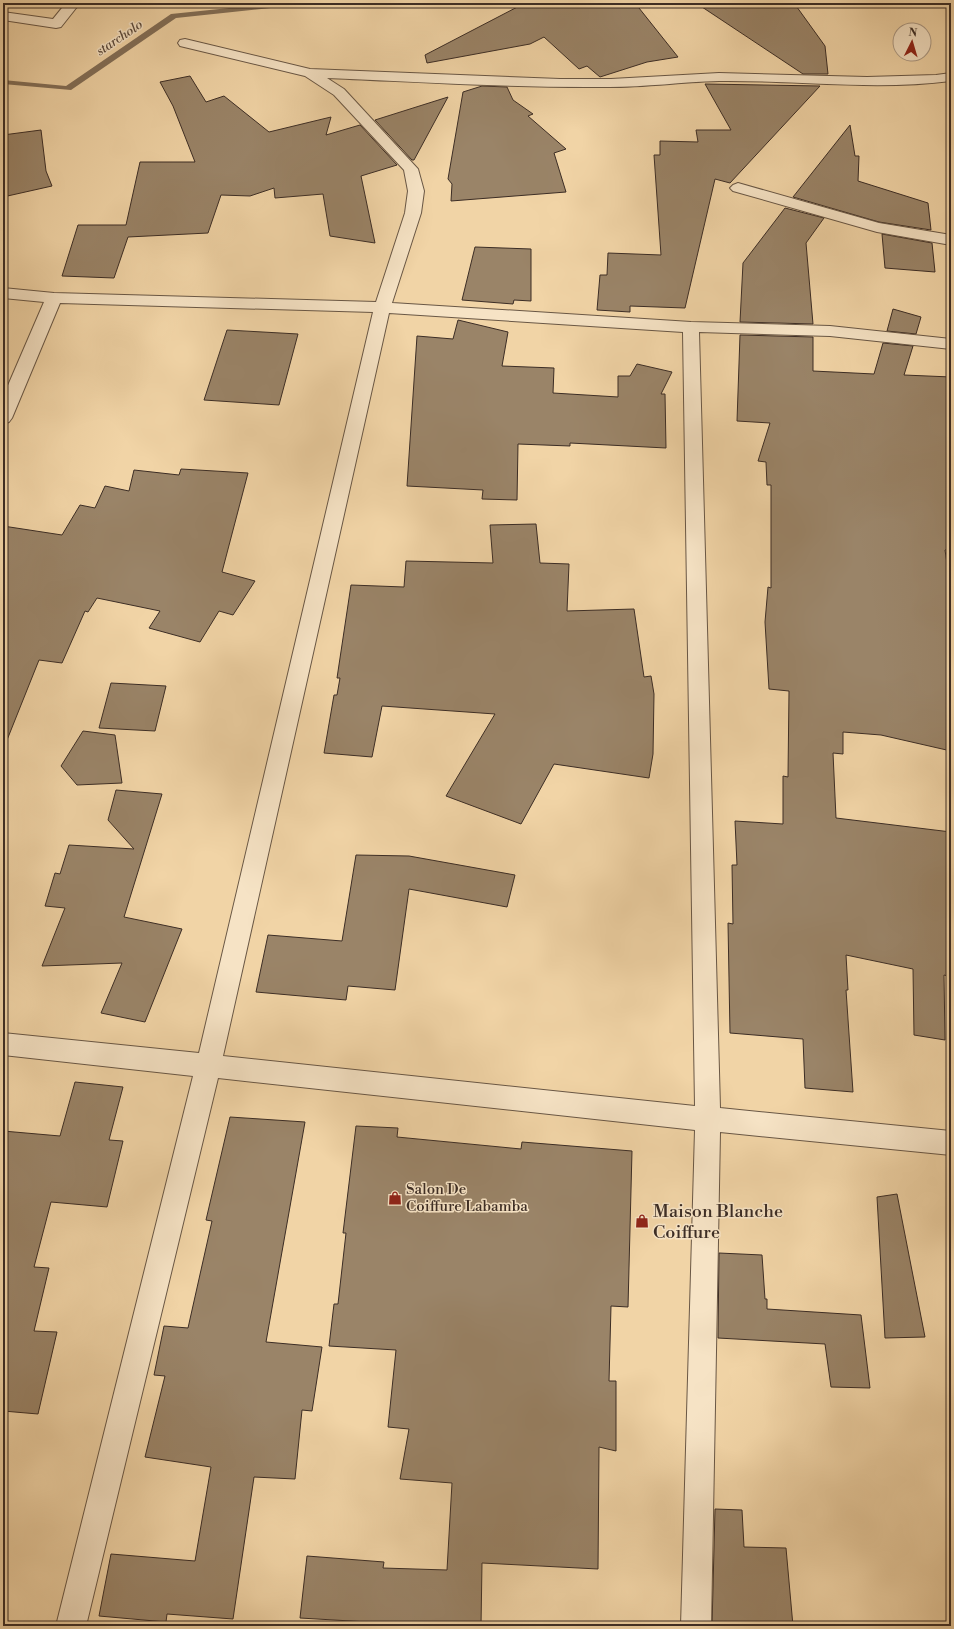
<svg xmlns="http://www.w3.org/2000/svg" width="954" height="1629" viewBox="0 0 954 1629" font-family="'Libre Bodoni',serif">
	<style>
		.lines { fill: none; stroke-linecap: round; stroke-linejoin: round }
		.stream { fill: #836f58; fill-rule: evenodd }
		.building { fill: #9a8468; stroke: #3c2d25 }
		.minor-casing { stroke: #695745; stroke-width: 2 }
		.minor { fill: #f6e3c5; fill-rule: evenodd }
		.labels { text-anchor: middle; stroke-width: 3; stroke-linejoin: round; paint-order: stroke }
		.far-water-label { font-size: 13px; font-style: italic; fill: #5a483a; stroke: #f6e3c5 }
		.poi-label { font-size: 15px; fill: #3c2d25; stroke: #f6e3c5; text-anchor: start }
		.near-poi-label { font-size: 18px; fill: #3c2d25; stroke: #f6e3c5; text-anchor: start }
	</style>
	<rect width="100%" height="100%" fill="#f1d4a6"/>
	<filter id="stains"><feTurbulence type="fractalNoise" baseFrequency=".005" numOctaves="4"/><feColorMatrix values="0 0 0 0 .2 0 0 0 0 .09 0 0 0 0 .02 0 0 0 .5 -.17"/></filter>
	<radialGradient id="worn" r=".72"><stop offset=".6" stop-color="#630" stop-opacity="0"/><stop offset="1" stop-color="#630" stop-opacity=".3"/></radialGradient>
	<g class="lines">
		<!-- stream -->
		<path class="stream" d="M279 3H304L300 5 176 18 71 90 3 84V80L66 86 171 14Z"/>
	</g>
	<!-- building -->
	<g class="building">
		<path d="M525 3H635L678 57 647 62 600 77 587 66 579 69 544 37 530 44 427 63 425 55Z"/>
		<path d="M696 3H794L825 46 828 74H803Z"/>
		<path d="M190 76 206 102 224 96 269 132 331 117 326 135 360 125 397 165 361 176 375 243 330 236 323 194 275 198 274 188 250 196 221 195 208 233 128 237 114 278 62 276 78 225H126L140 162H195L173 106 160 82Z"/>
		<path d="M705 84 820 86 730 183 715 179 685 308 630 306V312L597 310 600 275H607L608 253 661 255 654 155H660V141L698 142 696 130H731Z"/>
		<path d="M482 86 507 87 513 100 533 114 528 116 566 149 554 153 566 192 451 201 452 184 448 179 463 92Z"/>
		<path d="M448 97 414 160H412L375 120Z"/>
		<path d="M850 125 855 156H859L858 181 928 203 931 230 879 222 793 197Z"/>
		<path d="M41 130 46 171 52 186 3 197V135Z"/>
		<path d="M785 208 824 218 806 243 813 324 740 322 743 263Z"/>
		<path d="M882 234 932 243 935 272 885 268Z"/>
		<path d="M475 247 531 249V301L514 300 513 304 462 300Z"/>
		<path d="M893 309 921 317 916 334 887 331Z"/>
		<path d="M458 320 508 332 502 366 554 368 553 393 618 397V376H630L637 364 672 372 661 394H665L666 448 570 443V446L518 444 517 500 482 499 483 490 407 486 417 336 453 339Z"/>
		<path d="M227 330 298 334 279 405 204 400Z"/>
		<path d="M740 335 813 337V371L874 374 883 343 913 346 904 375 951 377V549L945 550 951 591V751L881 735 843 732V754L833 753 836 818 951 832V977L944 975 945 1040 914 1035 913 969 846 955 848 990H846L853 1092 805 1088 803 1039 730 1033 728 923 733 924 732 865H737L735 821 783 824V776L788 777 789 691 769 689 765 622 768 587 771 588V485H767L766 462 758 461 770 423 737 421Z"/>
		<path d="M181 469 248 473 222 572 255 581 233 615 219 611 200 642 149 628 160 611 97 598 88 612 85 611 62 663 39 660 5 745H3V526L62 535 80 505 95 508 105 486 129 491 134 470 179 475Z"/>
		<path d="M536 524 540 563 569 564 567 611 634 609 644 677 651 676 654 694 653 754 649 778 554 764 521 824 446 796 495 714 382 706 372 757 324 753 334 695H337L340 678H337L351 585 404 587 406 561 493 563 490 525Z"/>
		<path d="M111 683 166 686 155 731 99 728Z"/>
		<path d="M83 731 115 735 122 783 77 785 61 766Z"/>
		<path d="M116 790 162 794 124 917 182 929 145 1022 101 1013 122 963 42 966 65 908 45 906 55 873 60 874 69 845 134 849 108 820Z"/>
		<path d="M356 855 409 856 515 875 507 907 409 889 395 990 348 986 346 1000 256 992 268 935 342 941Z"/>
		<path d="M75 1082 123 1087 109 1140 123 1141 107 1207 51 1202 34 1267 49 1268 34 1331 57 1332 38 1414 3 1411V1131L60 1136Z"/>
		<path d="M230 1117 305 1122 266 1342 322 1347 312 1411 302 1410 295 1479 254 1477 233 1619 167 1614 166 1622 99 1616 111 1554 195 1561 211 1467 145 1457 165 1376 154 1375 164 1326 188 1328 212 1221 206 1220Z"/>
		<path d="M356 1126 398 1128 397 1137 521 1149 522 1142 632 1151 628 1307 611 1306 609 1381H616V1451L599 1447 598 1569 482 1563 481 1626H402V1624L300 1618 307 1556 384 1562 383 1568 447 1570 452 1483 400 1479 409 1429 388 1427 396 1350 329 1346 334 1304H338L346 1233H343Z"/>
		<path d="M897 1194 925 1337 885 1338 877 1197Z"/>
		<path d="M719 1253 762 1255 765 1299H767V1309L861 1315 870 1388 831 1387 825 1344 718 1338Z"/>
		<path d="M715 1509 742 1510 744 1547 786 1548 793 1626H712Z"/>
	</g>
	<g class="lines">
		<!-- minor casing -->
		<g class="minor-casing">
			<g id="minor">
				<path d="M66 3H80L61 27 56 28 3 20V12L53 19Z"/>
				<path d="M185 39 310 69 560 79H611L719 73 867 77 936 75 951 73V81C874 91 796 80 719 81 682 82 646 87 609 87 515 88 421 82 327 78L344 89 418 169 424 191 421 213 392 303 691 322 830 326 951 339V349L830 336 699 332 720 1108 951 1131V1155L720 1132 711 1626H681L695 1130 218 1078 86 1626H56L193 1076 3 1055V1033L199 1053 373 312 60 303 12 418 9 422 3 424V397L44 302 3 298V288L54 293 376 302 405 213 408 191 404 170 334 95 305 76 180 46 178 43 180 40ZM389 313 683 332 695 1106 223 1056Z"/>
				<path d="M738 183 879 223 951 235V245L877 232 733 191 730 188 733 185Z"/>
			</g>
		</g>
		<!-- minor -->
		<use href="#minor" class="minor"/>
	</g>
	<!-- icons -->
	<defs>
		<g id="shop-bare" transform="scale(1.08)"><path d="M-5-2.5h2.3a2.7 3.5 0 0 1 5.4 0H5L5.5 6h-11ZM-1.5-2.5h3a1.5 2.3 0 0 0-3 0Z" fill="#8f2418" stroke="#f6e3c5" stroke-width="2.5" paint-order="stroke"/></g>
	</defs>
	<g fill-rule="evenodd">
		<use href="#shop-bare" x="395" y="1198"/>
		<use href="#shop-bare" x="642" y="1221"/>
	</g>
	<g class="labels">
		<!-- far-water labels -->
		<g class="far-water-label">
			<text transform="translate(119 37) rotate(-34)" y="5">starcholo</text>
		</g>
		<!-- poi labels -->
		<g class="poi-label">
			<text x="406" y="1194">Salon De<tspan x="406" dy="17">Coiffure Labamba</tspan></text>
		</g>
		<!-- near-poi labels -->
		<g class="near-poi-label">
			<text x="653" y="1217">Maison Blanche<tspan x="653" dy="21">Coiffure</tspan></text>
		</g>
	</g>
	<!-- margin -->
	<rect width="954" height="1629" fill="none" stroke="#f1d4a6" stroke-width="16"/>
	<rect x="4" y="4" width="946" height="1621" fill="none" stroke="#3c2d25" stroke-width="2"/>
	<rect x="8" y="8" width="938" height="1613" fill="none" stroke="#3c2d25"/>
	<!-- north arrow -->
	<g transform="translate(912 42) rotate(5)"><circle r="19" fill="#f6e3c5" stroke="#ac9a85"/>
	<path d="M0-3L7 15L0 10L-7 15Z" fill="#8f2418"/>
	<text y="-6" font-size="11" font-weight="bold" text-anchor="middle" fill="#3c2d25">N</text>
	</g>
	<rect width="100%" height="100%" filter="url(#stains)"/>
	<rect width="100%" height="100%" fill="url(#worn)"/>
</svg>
